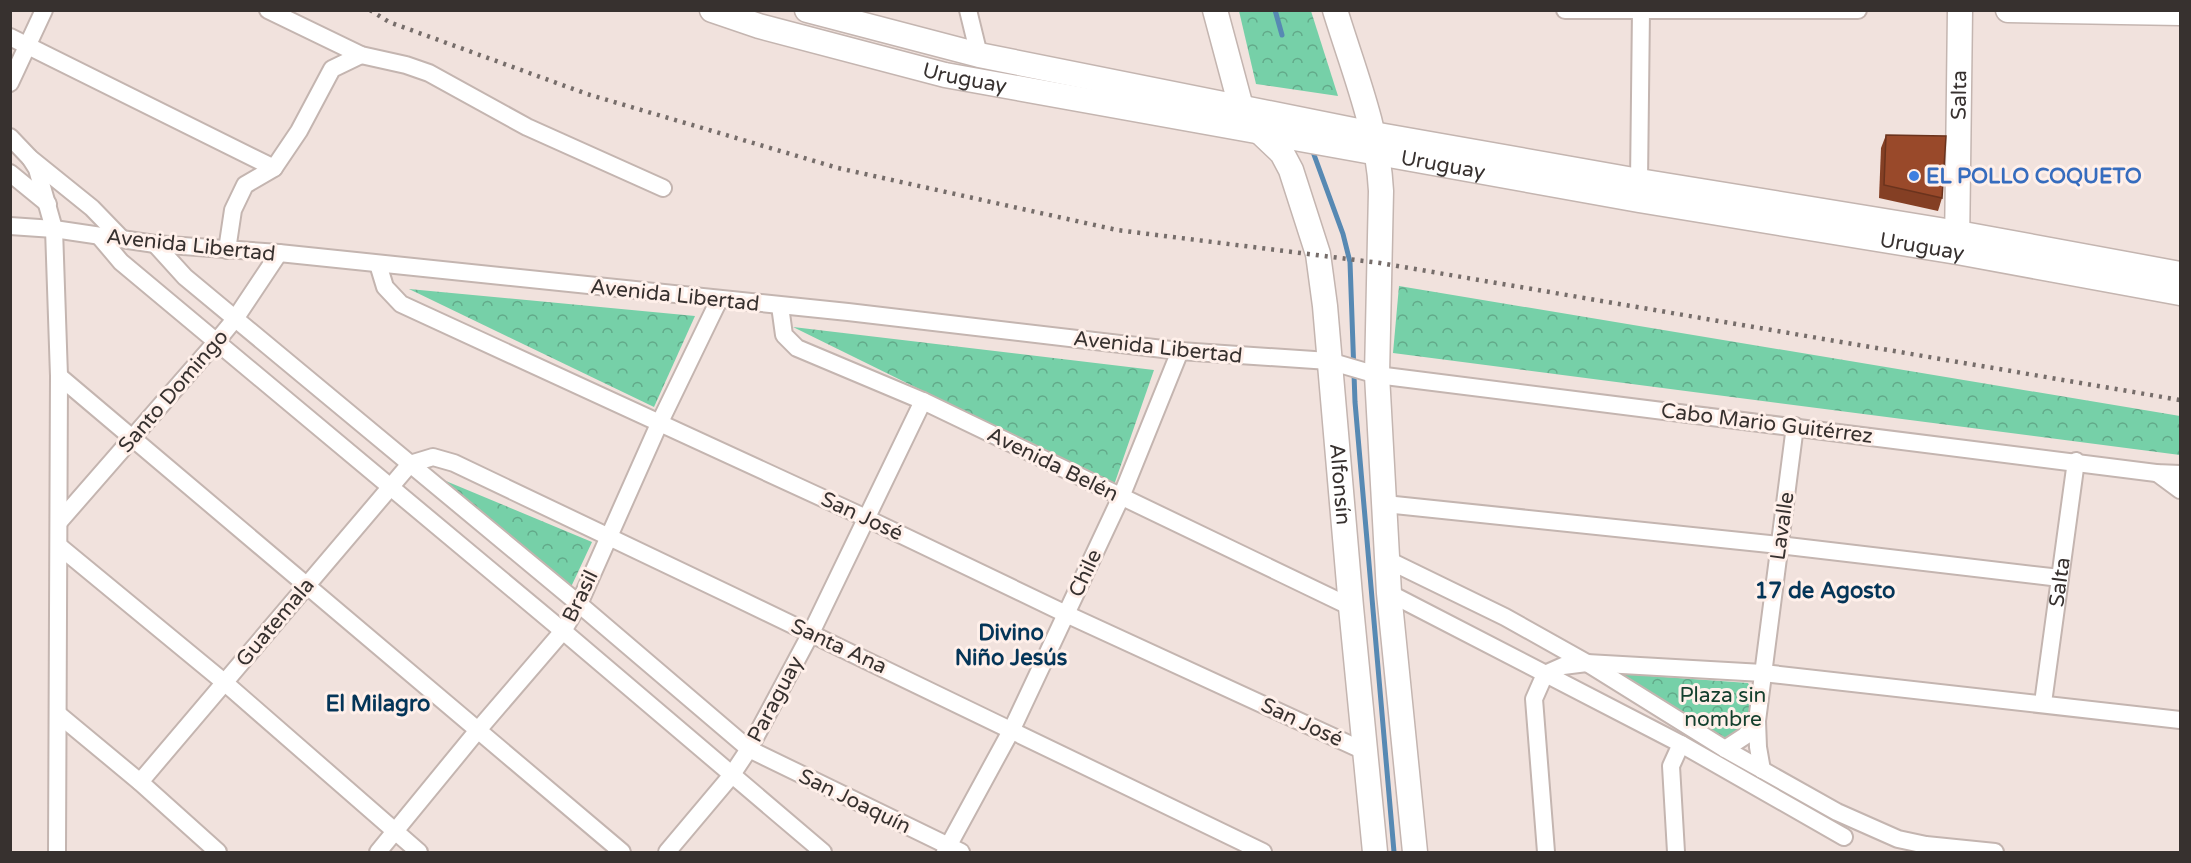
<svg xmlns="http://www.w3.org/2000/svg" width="2191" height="863" viewBox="0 0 2191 863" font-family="'Varela Round',sans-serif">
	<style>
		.park { fill: url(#park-crowns) }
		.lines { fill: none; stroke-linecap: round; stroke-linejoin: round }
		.stream { stroke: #5789b3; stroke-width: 5 }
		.street-casing { stroke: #c4b5b0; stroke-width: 20 }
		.secondary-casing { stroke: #c4b5b0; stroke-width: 27 }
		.street { stroke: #fff; stroke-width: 16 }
		.secondary { stroke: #fff; stroke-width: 24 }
		.rail { stroke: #766d6a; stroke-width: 4.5; stroke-dasharray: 3 6; stroke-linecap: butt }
		.wall { fill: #843f24 }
		.building { fill: #99492a; stroke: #6b331d; stroke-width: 1.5 }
		.shop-dot { fill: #3f7fe0; stroke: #fff0ea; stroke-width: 2 }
		.labels { text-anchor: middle; stroke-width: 6; stroke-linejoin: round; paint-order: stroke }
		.street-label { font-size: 21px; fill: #37312f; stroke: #fff0ea }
		.shop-label { font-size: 21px; font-weight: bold; fill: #366cbe; stroke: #fff0ea; text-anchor: start }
		.park-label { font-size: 21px; fill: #14402e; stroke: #fff0ea }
		.neighbourhood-label { font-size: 22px; font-weight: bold; fill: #043558; stroke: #fff0ea }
	</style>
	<defs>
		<pattern id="park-crowns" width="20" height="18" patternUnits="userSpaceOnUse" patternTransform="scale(1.5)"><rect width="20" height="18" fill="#76d0a8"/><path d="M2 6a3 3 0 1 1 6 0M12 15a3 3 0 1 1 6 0" fill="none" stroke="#62a989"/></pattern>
	</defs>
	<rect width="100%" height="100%" fill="#f1e2dd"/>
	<!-- park -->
	<g class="park">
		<path d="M1239 11H1311L1338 96 1256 84Z"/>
		<path d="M1399 286 2180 416V455L1393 353Z"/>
		<path d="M409 289 695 316 654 407Z"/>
		<path d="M793 327 1154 370 1114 485Z"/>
		<path d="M441 479 592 542 571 587Z"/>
		<path d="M1622 674 1748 683 1752 691C1750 709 1747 743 1719 737Z"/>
	</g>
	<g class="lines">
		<!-- stream -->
		<g class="stream">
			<path d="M1275 10 1282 35"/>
			<path d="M1313 152 1343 234 1350 262 1355 402 1394 852"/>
		</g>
		<!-- street casing -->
		<g class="street-casing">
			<g id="street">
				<path d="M268 10 361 55 406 65 429 73 527 127 663 188"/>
				<path d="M968 10 979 55"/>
				<path d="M1565 10H1858"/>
				<path d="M10 37 274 168 245 185 233 210 227 250"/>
				<path d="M10 83 44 10"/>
				<path d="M10 137 30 158 92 208 122 239"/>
				<path d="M30 158 37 169 54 229 59 376 57 852"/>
				<path d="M274 168 299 131 332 69 361 55"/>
				<path d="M10 173 48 204"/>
				<path d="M1639 181 1641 10"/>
				<path d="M10 226 54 229 155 244 279 253 848 312 1180 351 1329 361 1377 375 2156 473 2180 474"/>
				<path d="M99 236 121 262 563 631 823 852"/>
				<path d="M155 244 185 277 579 604 749 749 961 852"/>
				<path d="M378 264 385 287 401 304 866 518 1066 614 1364 751"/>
				<path d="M780 306 784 335 797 348 923 401 1351 607"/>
				<path d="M59 376 622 852"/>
				<path d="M2157 473 2180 490"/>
				<path d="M1385 504 1779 545 2060 578"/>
				<path d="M59 522 216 342 235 319 279 253"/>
				<path d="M59 546 224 682 419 852"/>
				<path d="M1388 560 1505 617 1587 663 1725 749 1837 812 1898 839 1926 845 1995 852"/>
				<path d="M1389 593 1681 744 1844 837"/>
				<path id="s1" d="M2043 703 2076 461"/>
				<path d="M58 714 140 782 218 852"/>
				<path d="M1725 749 1745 736 1757 721"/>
				<path d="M1762 770 1758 747 1757 721 1795 426"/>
				<path d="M140 782 410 464 433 457 454 463C724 592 994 720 1263 852"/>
				<path d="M378 852 478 730 563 631 579 604 659 424 719 300"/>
				<path d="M667 852 731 776 749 749 811 633 923 401"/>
				<path d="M945 852 1012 729 1121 497 1180 351"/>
				<path d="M1546 852 1534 699 1545 674 1563 666 1587 663 1763 673 2180 720"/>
				<path d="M1676 852 1671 766 1681 744"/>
			</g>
		</g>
		<!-- secondary casing -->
		<g class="secondary-casing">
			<g id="secondary">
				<path id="s2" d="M712 10 759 26 945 75 1639 200 1957 252 2180 293"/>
				<path d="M807 10 979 55 1373 134 1639 181 1958 233 2180 274"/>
				<path id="s3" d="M1215 10 1241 107 1261 133 1282 153 1291 170 1318 254 1325 306 1351 607 1375 852"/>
				<path d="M1335 10C1353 69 1378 129 1381 191L1377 375 1389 593 1415 852"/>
				<path d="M2008 10 2180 13"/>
				<path id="s4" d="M1957 248 1960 10"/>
			</g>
		</g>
		<!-- street -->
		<use href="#street" class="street"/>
		<!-- secondary -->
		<use href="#secondary" class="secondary"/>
		<!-- rail -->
		<path class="rail" d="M370 10 389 22 587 94 838 168 1117 230 1380 263 2180 400"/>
	</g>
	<!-- wall -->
	<path class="wall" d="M1886 135 1942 198 1938 211 1879 198 1881 148Z"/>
	<!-- building -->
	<path class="building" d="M1886 135 1946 136 1942 198 1884 185Z"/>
	<!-- markers -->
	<circle class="shop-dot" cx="1914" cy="176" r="6"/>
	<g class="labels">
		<!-- street labels -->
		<g class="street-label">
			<text dy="7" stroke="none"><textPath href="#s2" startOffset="262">Uruguay</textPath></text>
			<text dy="7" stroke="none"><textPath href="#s4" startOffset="153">Salta</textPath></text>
			<text dy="7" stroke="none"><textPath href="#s2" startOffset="748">Uruguay</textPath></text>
			<text transform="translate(191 245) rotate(6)" y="7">Avenida Libertad</text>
			<text dy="7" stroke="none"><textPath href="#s2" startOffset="1234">Uruguay</textPath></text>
			<text transform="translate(675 295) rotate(6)" y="7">Avenida Libertad</text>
			<text transform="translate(1158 347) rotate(6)" y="7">Avenida Libertad</text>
			<text transform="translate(173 391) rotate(-49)" y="7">Santo Domingo</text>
			<text transform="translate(1767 423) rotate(7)" y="7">Cabo Mario Guitérrez</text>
			<text transform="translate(1053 464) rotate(26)" y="7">Avenida Belén</text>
			<text dy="7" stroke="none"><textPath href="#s3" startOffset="501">Alfonsín</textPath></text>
			<text transform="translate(862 516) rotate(25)" y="7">San José</text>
			<text transform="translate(1782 526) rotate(-82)" y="7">Lavalle</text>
			<text transform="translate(1085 573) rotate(-65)" y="7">Chile</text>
			<text dy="7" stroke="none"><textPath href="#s1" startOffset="122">Salta</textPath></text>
			<text transform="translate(580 596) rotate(-64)" y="7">Brasil</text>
			<text transform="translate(275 622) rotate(-50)" y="7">Guatemala</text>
			<text transform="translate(839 646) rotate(25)" y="7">Santa Ana</text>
			<text transform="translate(775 699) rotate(-62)" y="7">Paraguay</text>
			<text transform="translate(1302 722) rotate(25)" y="7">San José</text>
			<text transform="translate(855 801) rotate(26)" y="7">San Joaquín</text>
		</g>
		<!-- shop labels -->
		<g class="shop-label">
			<text x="1926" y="183">EL POLLO COQUETO</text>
		</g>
		<!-- park labels -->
		<g class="park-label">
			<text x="1723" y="702">Plaza sin<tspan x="1723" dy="24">nombre</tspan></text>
		</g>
		<!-- neighbourhood labels -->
		<g class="neighbourhood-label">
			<text x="1825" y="598">17 de Agosto</text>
			<text x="1011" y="640">Divino<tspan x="1011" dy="25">Niño Jesús</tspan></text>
			<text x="378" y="711">El Milagro</text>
		</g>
	</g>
	<!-- border -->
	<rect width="2191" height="863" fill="none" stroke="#37312f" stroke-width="24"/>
</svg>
